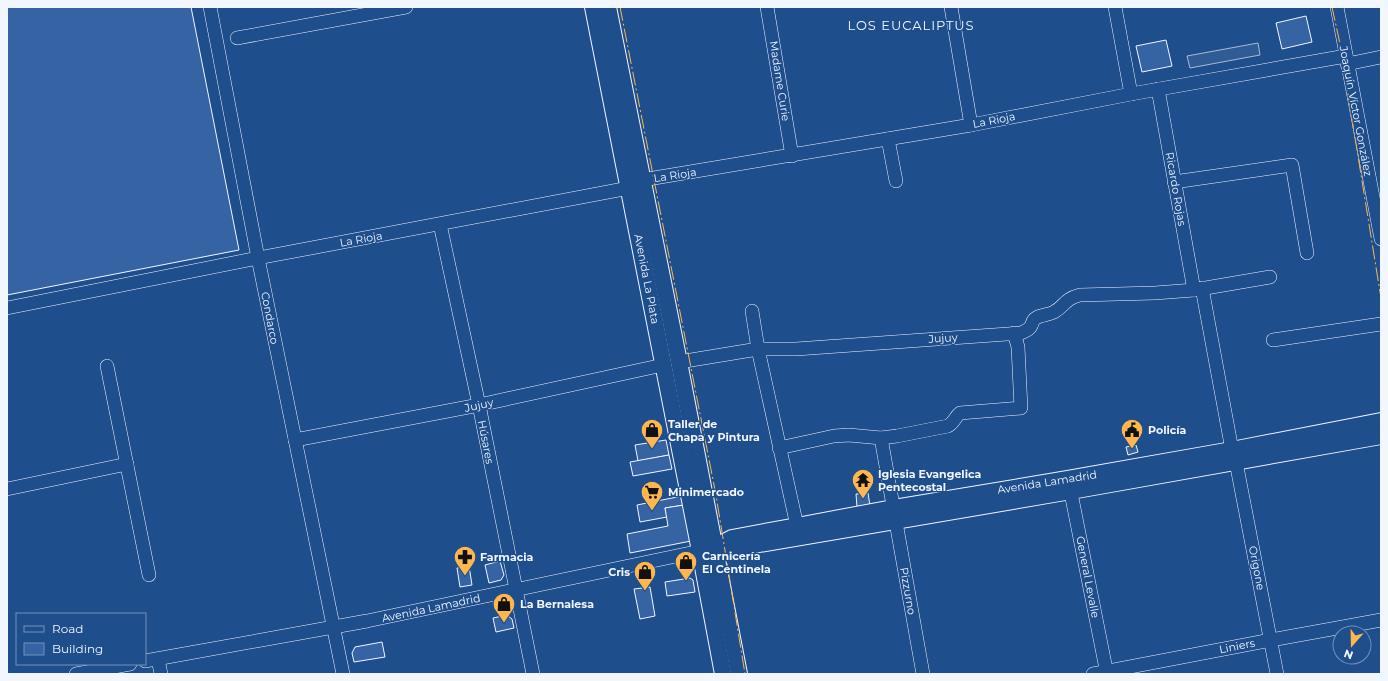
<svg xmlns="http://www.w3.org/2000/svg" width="1388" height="681" viewBox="0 0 1388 681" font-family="Montserrat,sans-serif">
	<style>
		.built { fill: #305b95; stroke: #a8bbd7 }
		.building { fill: #3563a3; stroke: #f2f6ff }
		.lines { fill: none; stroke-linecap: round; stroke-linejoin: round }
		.minor-casing { stroke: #f2f6ff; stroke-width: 14 }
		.major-casing { stroke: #f2f6ff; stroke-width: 18 }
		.minor { stroke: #1f4e8c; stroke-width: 13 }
		.major { stroke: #1f4e8c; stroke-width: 16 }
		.power { stroke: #ffb74d; stroke-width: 1; stroke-dasharray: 14 3 2 3; stroke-linecap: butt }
		.labels { text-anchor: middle; stroke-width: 3; stroke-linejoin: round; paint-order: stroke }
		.street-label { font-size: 11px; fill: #f2f6ff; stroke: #1f4e8c }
		.poi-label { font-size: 11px; font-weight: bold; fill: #f2f6ff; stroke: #1f4e8c; text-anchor: start }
		.quarter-label { font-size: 13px; letter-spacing: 1px; fill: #f2f6ff; stroke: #1f4e8c }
	</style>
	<rect width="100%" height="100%" fill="#1f4e8c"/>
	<!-- built -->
	<path class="built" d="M1258 43 1260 55 1190 68 1187 56Z"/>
	<!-- building -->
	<g class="building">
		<path d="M7 7H191L239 250 7 295Z"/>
		<path d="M1306 16 1312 42 1282 49 1276 23Z"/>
		<path d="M1166 40 1172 66 1142 72 1136 46Z"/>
		<path d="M666 440 669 455 638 461 635 445Z"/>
		<path d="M1136 445 1138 452 1128 455 1126 447Z"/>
		<path d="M669 455 672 469 633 476 630 462Z"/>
		<path d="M868 493 870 506 857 507 856 494Z"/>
		<path d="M682 496 684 505 665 508 667 517 640 522 637 505Z"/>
		<path d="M684 505 691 541 630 553 627 534 668 526 665 508Z"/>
		<path d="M500 561 504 575 501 580 489 583 485 565Z"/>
		<path d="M469 566 472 585 460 587 457 568Z"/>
		<path d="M690 578 693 580 695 592 667 596 665 582Z"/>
		<path d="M650 587 655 616 640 619 634 589Z"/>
		<path d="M507 615 512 619 514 628 496 632 493 618Z"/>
		<path d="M382 642 385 657 354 662 352 653 355 647Z"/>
	</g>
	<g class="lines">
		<!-- minor casing -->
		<g class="minor-casing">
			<g id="minor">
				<path d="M210 7 258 258 343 674"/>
				<path d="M767 7 792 156"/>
				<path d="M951 7 971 125"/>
				<path d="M1115 7 1131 94"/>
				<path d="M1337 7 1381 239"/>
				<path d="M237 38 406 7"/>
				<path d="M1347 64 1381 57"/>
				<path d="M1158 89 1194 290"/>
				<path d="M888 139 896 181"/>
				<path d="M642 180 971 125 1131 94 1346 56"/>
				<path d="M1174 182 1292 165 1307 253"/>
				<path d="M440 224 479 405 533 674"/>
				<path d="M1202 288 1232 450 1236 462 1277 674"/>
				<path d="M7 308 258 258 629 188"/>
				<path d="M752 311 758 349 797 526"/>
				<path d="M1273 340 1381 324"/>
				<path d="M679 362 758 349H796L1021 333C1025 331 1029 330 1031 326 1033 323 1032 320 1036 318 1041 315 1048 315 1054 312 1065 306 1064 299 1080 295L1155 293 1194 290 1270 277"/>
				<path d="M107 366 149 575"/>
				<path d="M881 438 923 674"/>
				<path d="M295 440 479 405 663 365"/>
				<path d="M779 448 834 436 849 435 881 438 897 436 948 426C954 423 955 417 960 413L1021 408 1018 347 1014 333"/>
				<path d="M1069 483 1107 674"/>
				<path d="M7 489 127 464"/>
				<path d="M158 659 161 674"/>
				<path d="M145 661 367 621 700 551"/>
				<path d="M76 674 130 664"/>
				<path d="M1093 674 1271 640 1381 620"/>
			</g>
		</g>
		<!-- major casing -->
		<g class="major-casing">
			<g id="major">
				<path d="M593 7 700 551 723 674"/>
				<path d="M608 7 679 362 739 674"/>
				<path d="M730 549 1071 491 1381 436"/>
				<path d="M700 551 715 547 732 538 797 526 893 508 1068 479 1232 450 1381 421"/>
			</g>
		</g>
		<!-- minor -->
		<use href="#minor" class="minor"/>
		<!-- major -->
		<use href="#major" class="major"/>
		<!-- power -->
		<g class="power">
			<path d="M620 7 716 495 745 674"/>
			<path d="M1332 7 1339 39 1381 298"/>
		</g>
	</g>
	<!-- icons -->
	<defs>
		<g id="shop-pin" transform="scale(1.15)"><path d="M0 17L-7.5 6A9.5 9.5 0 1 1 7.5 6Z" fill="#ffb74d" stroke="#1f4e8c"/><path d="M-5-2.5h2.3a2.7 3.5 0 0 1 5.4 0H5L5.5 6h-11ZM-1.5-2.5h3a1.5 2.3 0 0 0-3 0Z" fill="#111"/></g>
		<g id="civic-pin" transform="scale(1.15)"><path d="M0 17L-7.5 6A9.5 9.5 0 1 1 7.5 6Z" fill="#ffb74d" stroke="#1f4e8c"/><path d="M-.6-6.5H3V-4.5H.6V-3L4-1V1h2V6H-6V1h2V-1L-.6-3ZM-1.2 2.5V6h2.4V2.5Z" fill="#111"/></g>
		<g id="temple-pin" transform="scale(1.15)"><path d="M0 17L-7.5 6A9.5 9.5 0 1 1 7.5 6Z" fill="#ffb74d" stroke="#1f4e8c"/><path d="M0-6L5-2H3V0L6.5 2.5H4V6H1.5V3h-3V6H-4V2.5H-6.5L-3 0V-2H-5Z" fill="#111"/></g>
		<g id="supermarket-pin" transform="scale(1.15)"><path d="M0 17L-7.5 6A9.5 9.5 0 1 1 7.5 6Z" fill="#ffb74d" stroke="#1f4e8c"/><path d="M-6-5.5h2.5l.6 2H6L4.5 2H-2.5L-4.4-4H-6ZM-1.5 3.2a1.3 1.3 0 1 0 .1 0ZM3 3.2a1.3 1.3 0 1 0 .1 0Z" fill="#111"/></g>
		<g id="pharmacy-pin" transform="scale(1.15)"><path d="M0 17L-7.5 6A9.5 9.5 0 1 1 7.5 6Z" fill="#ffb74d" stroke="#1f4e8c"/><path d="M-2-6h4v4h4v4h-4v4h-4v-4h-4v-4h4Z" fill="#111"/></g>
	</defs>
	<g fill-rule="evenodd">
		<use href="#shop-pin" x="652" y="430"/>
		<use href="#civic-pin" x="1132" y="430"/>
		<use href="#temple-pin" x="863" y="480"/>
		<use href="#supermarket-pin" x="652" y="492"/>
		<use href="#pharmacy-pin" x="465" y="557"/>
		<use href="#shop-pin" x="686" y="562"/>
		<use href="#shop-pin" x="645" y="572"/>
		<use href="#shop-pin" x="504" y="604"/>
	</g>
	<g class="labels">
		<!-- street labels -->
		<g class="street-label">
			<text transform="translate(780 81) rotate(81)" y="4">Madame Curie</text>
			<text transform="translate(1356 111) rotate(79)" y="4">Joaquín Víctor González</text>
			<text transform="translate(994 120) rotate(-11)" y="4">La Rioja</text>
			<text transform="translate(675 175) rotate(-9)" y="4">La Rioja</text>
			<text transform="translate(1176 189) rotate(80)" y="4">Ricardo Rojas</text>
			<text transform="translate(361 239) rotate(-10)" y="4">La Rioja</text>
			<text transform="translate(647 279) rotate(79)" y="4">Avenida La Plata</text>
			<text transform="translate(270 318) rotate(79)" y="4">Condarco</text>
			<text transform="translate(943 338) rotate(-4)" y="4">Jujuy</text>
			<text transform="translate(479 405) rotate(-12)" y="4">Jujuy</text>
			<text transform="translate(486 442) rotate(79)" y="4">Húsares</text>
			<text transform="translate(1047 482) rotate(-9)" y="4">Avenida Lamadrid</text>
			<text transform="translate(1257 568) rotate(79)" y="4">Origone</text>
			<text transform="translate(1088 577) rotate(79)" y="4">General Levalle</text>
			<text transform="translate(908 591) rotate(80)" y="4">Pizzurno</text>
			<text transform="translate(431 608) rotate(-12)" y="4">Avenida Lamadrid</text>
			<text transform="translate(1237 646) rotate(-11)" y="4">Liniers</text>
		</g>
		<!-- poi labels -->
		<g class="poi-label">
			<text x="668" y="428">Taller de<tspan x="668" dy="13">Chapa y Pintura</tspan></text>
			<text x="1148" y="434">Policía</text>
			<text x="878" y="478">Iglesia Evangelica<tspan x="878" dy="13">Pentecostal</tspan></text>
			<text x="668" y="496">Minimercado</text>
			<text x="702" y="560">Carnicería<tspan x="702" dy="13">El Centinela</tspan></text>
			<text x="480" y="561">Farmacia</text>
			<text x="630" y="576" text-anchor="end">Cris</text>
			<text x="520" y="608">La Bernalesa</text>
		</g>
		<!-- quarter labels -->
		<g class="quarter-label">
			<text x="911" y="30">LOS EUCALIPTUS</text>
		</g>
	</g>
	<!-- border -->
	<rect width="1388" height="681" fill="none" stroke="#f2f6ff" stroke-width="16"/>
	<!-- legend -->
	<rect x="16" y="613" width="130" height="52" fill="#1f4e8c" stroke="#7391ba"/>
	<rect x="24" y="626" width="20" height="6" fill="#1f4e8c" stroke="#7391ba"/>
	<text x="52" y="633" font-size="12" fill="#f2f6ff">Road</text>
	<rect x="24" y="643" width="20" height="12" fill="#3563a3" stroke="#7391ba"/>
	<text x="52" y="653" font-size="12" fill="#f2f6ff">Building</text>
	<!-- north arrow -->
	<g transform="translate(1352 645) rotate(200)"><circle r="19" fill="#1f4e8c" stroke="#7391ba"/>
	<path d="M0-3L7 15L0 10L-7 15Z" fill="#ffb74d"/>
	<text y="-6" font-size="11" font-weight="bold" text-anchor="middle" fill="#f2f6ff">N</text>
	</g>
</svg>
